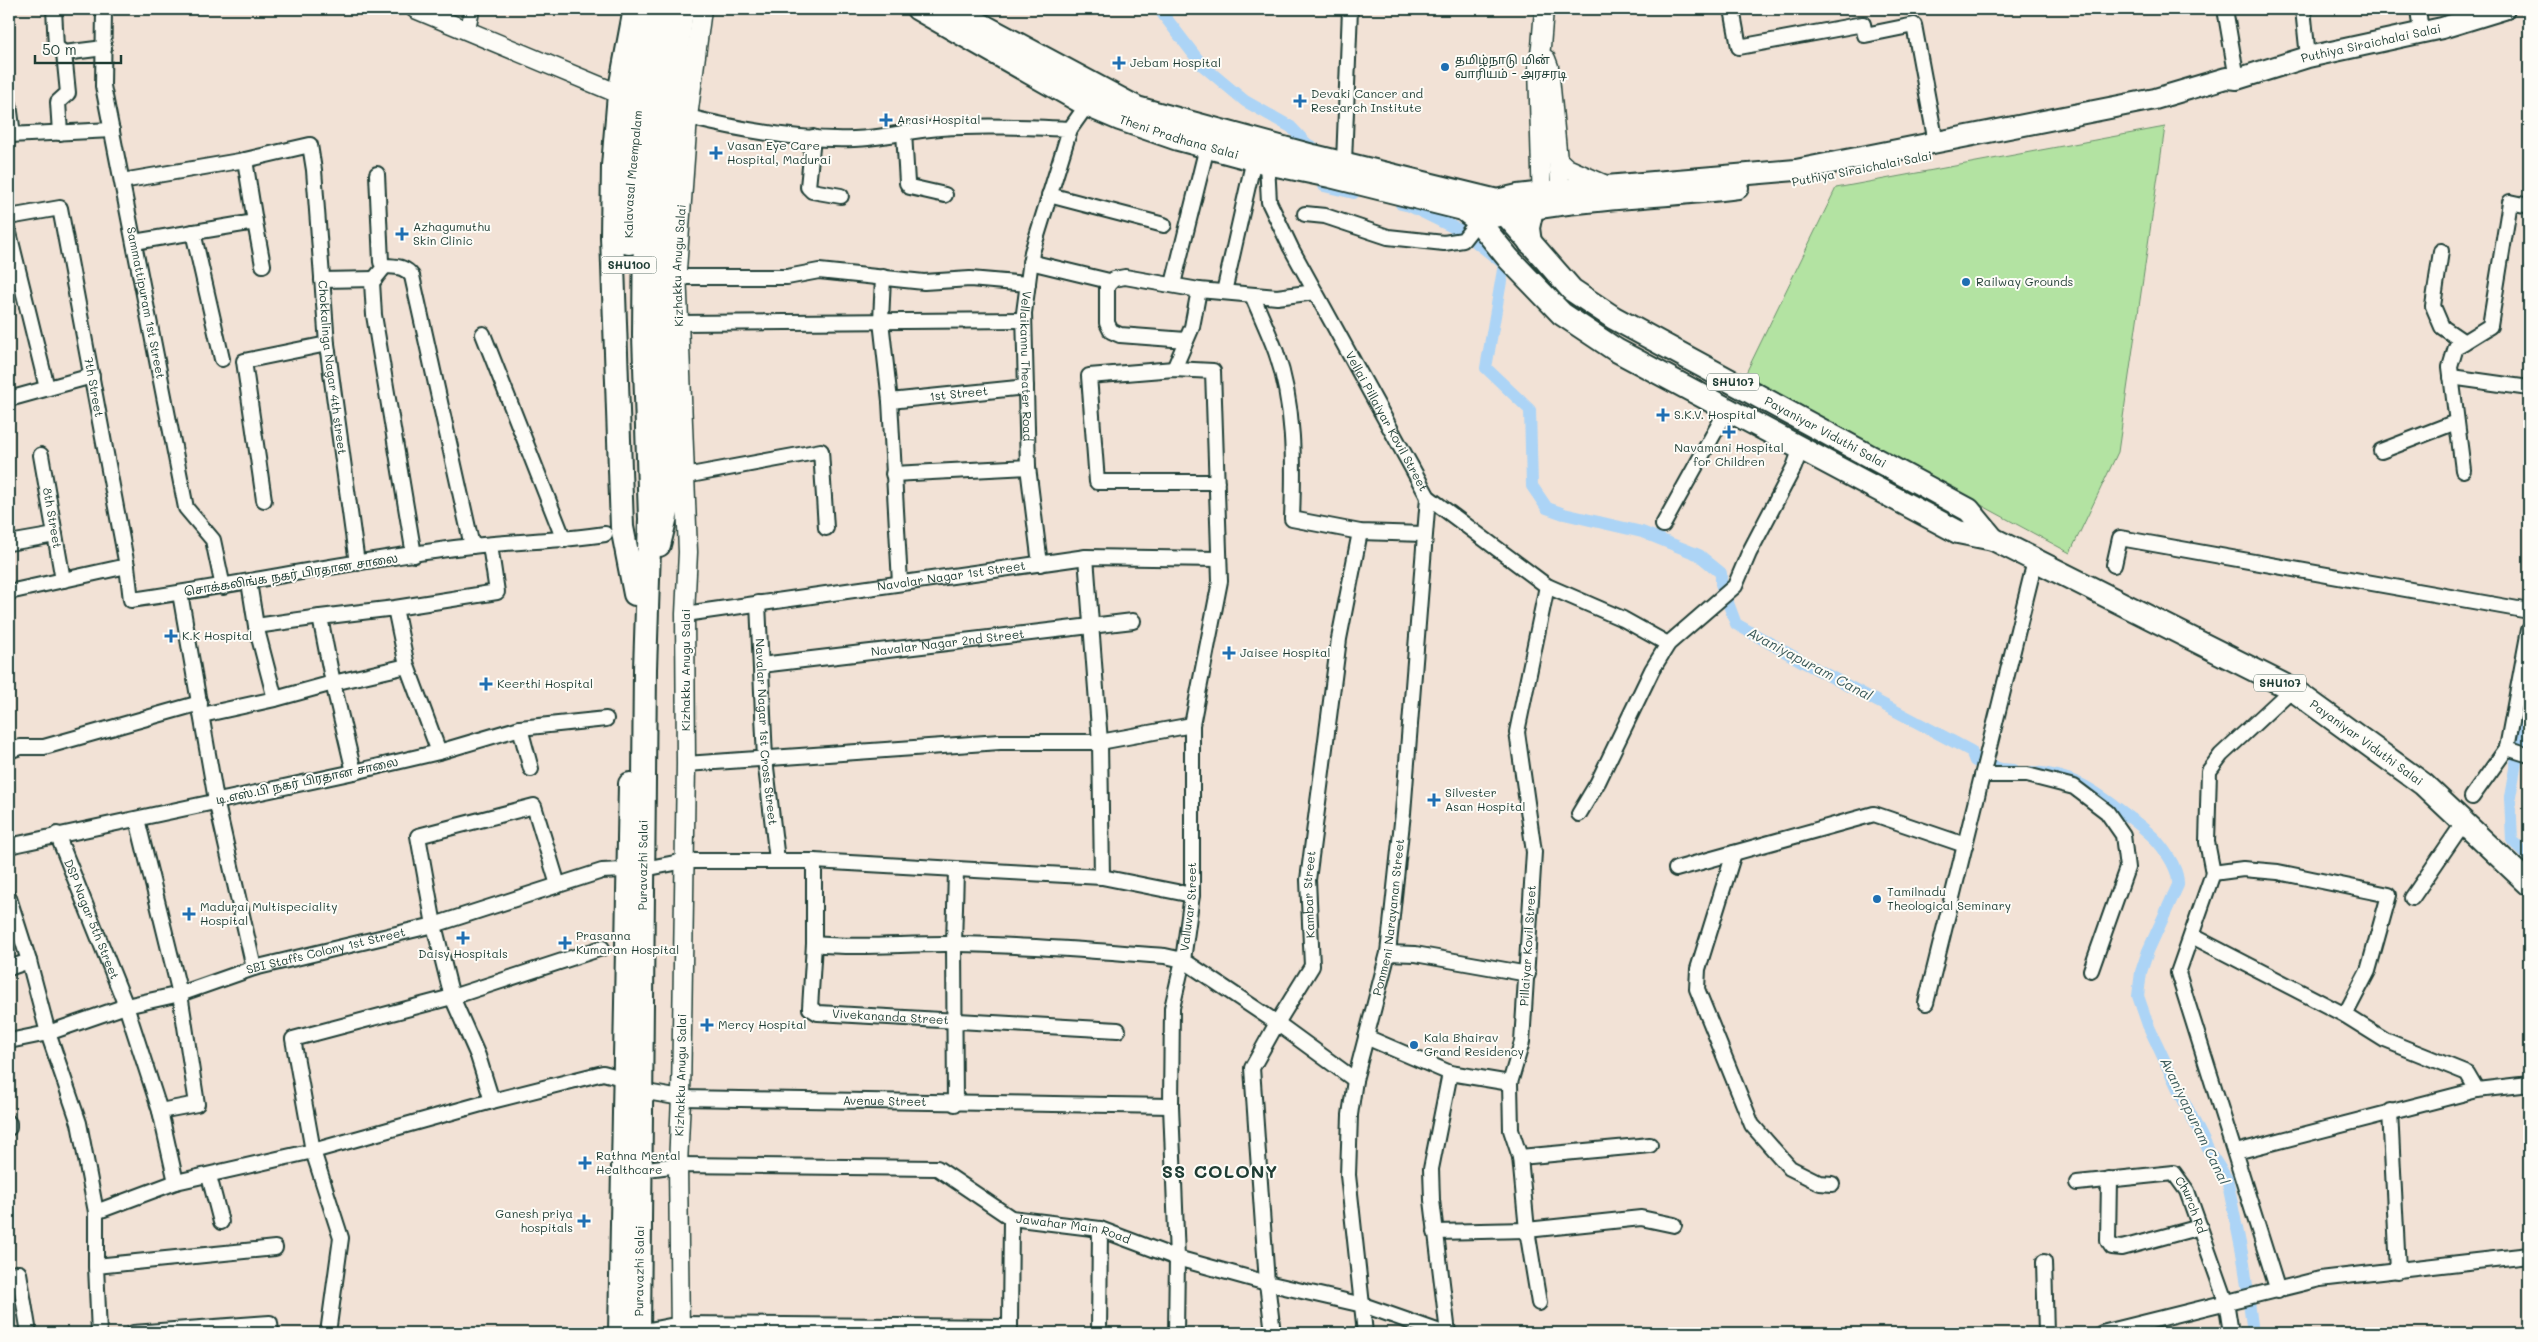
<svg xmlns="http://www.w3.org/2000/svg" width="2538" height="1342" viewBox="0 0 2538 1342" font-family="Mali,'Noto Sans Tamil',sans-serif">
	<style>
		.garden { fill: #b3e3a2; stroke: #69906b }
		.lines { fill: none; stroke-linecap: round; stroke-linejoin: round }
		.canal { stroke: #acd4f6; stroke-width: 12 }
		.minor-casing { stroke: #1f3d34; stroke-width: 18 }
		.tertiary-casing { stroke: #1f3d34; stroke-width: 21 }
		.secondary-casing { stroke: #1f3d34; stroke-width: 24 }
		.primary-casing { stroke: #1f3d34; stroke-width: 26 }
		.minor { stroke: #fdfcf7; stroke-width: 14 }
		.tertiary { stroke: #fdfcf7; stroke-width: 18 }
		.secondary { stroke: #fdfcf7; stroke-width: 20 }
		.primary { stroke: #fdfcf7; stroke-width: 22 }
		.poi-dot { fill: #1f6fb2; stroke: #fdfcf7; stroke-width: 2 }
		.labels { text-anchor: middle; stroke-width: 4; stroke-linejoin: round; paint-order: stroke }
		.shield { fill: #fdfcf7; stroke: #62766e; stroke-width: 1 }
		.shield-label { font-size: 11px; font-weight: bold; fill: #1f3d34 }
		.street-label { font-size: 12px; fill: #1f3d34; stroke: #fdfcf7 }
		.poi-label { font-size: 12px; fill: #1f3d34; stroke: #fdfcf7; text-anchor: start }
		.water-label { font-size: 14px; font-style: italic; fill: #3b5b5b; stroke: #fdfcf7 }
		.district-label { font-size: 18px; font-weight: bold; letter-spacing: 1px; fill: #1f3d34; stroke: #fdfcf7 }
	</style>
	<rect width="100%" height="100%" fill="#f2e2d6"/>
	<filter id="ink" filterUnits="userSpaceOnUse"><feTurbulence type="fractalNoise" baseFrequency=".02" numOctaves="2"/><feDisplacementMap in="SourceGraphic" scale="10" xChannelSelector="R" yChannelSelector="G"/><feConvolveMatrix kernelMatrix="1 2 1 2 8 2 1 2 1" color-interpolation-filters="sRGB"/></filter>
	<g filter="url(#ink)">
		<!-- garden -->
		<path class="garden" d="M2165 127 2118 452 2070 553 1744 377 1836 188Z"/>
		<g class="lines">
			<!-- canal -->
			<g class="canal">
				<path d="M1159 9 1202 65 1245 101 1291 127 1307 144 1319 151"/>
				<path d="M1322 171 1324 186 1354 193"/>
				<path d="M1401 204 1410 206 1463 232 1504 264 1486 368 1530 410 1532 486 1547 508 1564 514 1642 532 1699 555 1721 573V584L1736 624 1805 663 1971 751 1975 761 2001 769 2013 770"/>
				<path d="M2529 688 2510 797 2512 840 2529 857"/>
				<path d="M2032 772C2050 773 2064 777 2080 784 2098 792 2144 827 2157 841 2167 853 2179 870 2178 885L2148 951 2141 972 2138 996 2148 1025 2177 1087 2210 1153 2227 1179 2244 1263 2253 1333"/>
			</g>
			<!-- minor casing -->
			<g class="minor-casing">
				<g id="minor">
					<path d="M54 9 56 47 64 53"/>
					<path id="s1" d="M104 9 103 86 186 508 213 540 223 587"/>
					<path d="M1732 9 1739 47 1863 24 1865 35 1914 25 1936 143"/>
					<path d="M2225 9 2237 79"/>
					<path d="M2303 9 2308 57"/>
					<path d="M2418 9 2421 32"/>
					<path d="M468 29 472 9"/>
					<path d="M9 104 13 135"/>
					<path id="s2" d="M688 117C741 130 799 141 854 139 883 138 911 130 940 128 984 125 1027 127 1070 129L1032 252 1024 313 1028 467 893 474"/>
					<path d="M1070 129 1087 105"/>
					<path d="M904 132 907 183 910 187 945 195"/>
					<path d="M60 133 58 102 68 93 64 53 104 48"/>
					<path d="M9 135 112 130"/>
					<path d="M813 137 808 187 812 191 841 196"/>
					<path d="M245 160 255 222"/>
					<path d="M1344 162 1350 9"/>
					<path id="s3" d="M1267 163 1269 202 1291 248 1428 497 1547 586 1623 619 1668 644"/>
					<path d="M377 174 381 262 385 266C396 267 405 266 412 276L472 546"/>
					<path id="s4" d="M122 181 245 160 310 145 314 170 327 344 357 563"/>
					<path d="M1049 195 1164 225"/>
					<path d="M1305 214 1325 216 1388 237 1444 243 1463 240 1478 221"/>
					<path id="s5" d="M9 217 60 208 127 566"/>
					<path d="M193 232 222 359"/>
					<path d="M9 233 47 388"/>
					<path d="M134 242 255 222 263 265"/>
					<path d="M2441 251 2433 306 2442 327 2464 342"/>
					<path d="M1030 262 1109 281"/>
					<path d="M385 266 372 282 374 315 414 555"/>
					<path d="M678 277H787L819 271 924 282 970 279 1028 284"/>
					<path d="M883 277 881 321 890 401 900 583"/>
					<path d="M322 280 375 279"/>
					<path d="M1173 284 1207 147"/>
					<path d="M1224 292 1254 159"/>
					<path d="M1252 295C1260 314 1269 333 1276 352 1295 406 1294 463 1292 519L1360 532 1424 534"/>
					<path d="M679 323 1024 320"/>
					<path d="M483 334 564 540"/>
					<path d="M1186 340 1120 335 1111 331 1107 323V286L1114 279 1125 277 1199 290"/>
					<path d="M1174 369 1192 327 1199 290 1277 297 1315 292"/>
					<path d="M2451 377 2529 388"/>
					<path d="M9 399 92 376"/>
					<path id="s6" d="M890 401 1026 387"/>
					<path d="M2381 451 2456 422"/>
					<path id="s7" d="M41 455 63 580"/>
					<path d="M1028 467 1040 564"/>
					<path d="M2463 470 2450 367 2456 347 2490 326 2510 202 2529 206"/>
					<path d="M685 476 821 451 826 528"/>
					<path d="M264 500 244 361 327 344"/>
					<path d="M1663 525 1727 410"/>
					<path d="M9 543 55 535"/>
					<path d="M1086 557 1100 742 1102 877"/>
					<path d="M2114 565 2120 538 2529 611"/>
					<path d="M9 592 127 566 131 600C245 584 358 559 472 546 517 541 561 541 605 534"/>
					<path d="M180 593 216 800 254 968"/>
					<path id="s8" d="M758 603 765 759 777 860"/>
					<path d="M395 608 320 617 333 683 407 666 395 608 497 592 490 545"/>
					<path id="s9" d="M685 614 1086 557 1219 559"/>
					<path d="M256 626 320 617"/>
					<path id="s10" d="M761 665 1133 621"/>
					<path d="M407 666 439 752"/>
					<path d="M2292 689 2221 755 2209 771 2207 842 2213 873 2243 869 2278 872 2389 895 2368 971 2345 1015"/>
					<path d="M275 699 333 683 354 772"/>
					<path d="M202 715 275 699 256 626 249 582"/>
					<path d="M520 728 531 769"/>
					<path d="M2507 748 2529 630"/>
					<path d="M9 751 20 747H44L200 703"/>
					<path d="M686 764 1000 742H1100L1192 725"/>
					<path d="M1982 775H2027L2074 787 2107 812 2123 835 2127 868 2091 970"/>
					<path d="M2472 797 2507 748 2529 755"/>
					<path d="M1579 814 1598 782 1652 670 1668 644 1735 586 1749 553 1794 467 1801 448"/>
					<path id="s11" d="M137 819 180 994 197 1104 160 1111 176 1182 313 1151 492 1101 603 1073 626 1079 641 1091 681 1098 1171 1106"/>
					<path id="s12" d="M57 834 126 1006 160 1111"/>
					<path d="M9 846 354 772 439 752 520 728 606 719"/>
					<path d="M1734 853 1698 969 1697 989 1752 1125 1790 1168 1820 1183 1832 1184"/>
					<path id="s13" d="M814 861V944L810 1008 818 1013 1118 1030"/>
					<path d="M1676 869 1874 814 1965 845"/>
					<path d="M2213 873 2178 973 2278 1291"/>
					<path d="M9 898 29 961 9 968"/>
					<path d="M2412 898 2464 822"/>
					<path d="M2192 936 2345 1015 2385 1040 2467 1073 2477 1090 2529 1084"/>
					<path d="M814 944C861 949 908 943 955 944 1025 945 1095 951 1165 956L1183 960 1277 1023 1355 1080"/>
					<path d="M1388 953 1415 954 1528 974"/>
					<path d="M29 961 48 1033 79 1123 96 1212"/>
					<path d="M1926 1003 2035 561"/>
					<path d="M1366 1037 1450 1073 1431 1169 1432 1200 1448 1333"/>
					<path id="s14" d="M9 1041 48 1033 126 1006 180 994 254 968 434 925 602 871 644 869 685 861H814L1102 877 1192 895"/>
					<path d="M1450 1073 1510 1083"/>
					<path d="M492 1101 478 1056 452 997 434 925 418 836 534 806 558 885"/>
					<path d="M955 1104 954 944 956 871"/>
					<path d="M2390 1111 2398 1271"/>
					<path d="M9 1123V1128"/>
					<path d="M2236 1152 2477 1090"/>
					<path d="M1520 1157 1650 1145"/>
					<path id="s15" d="M640 1170 678 1165 937 1168 1011 1218 1100 1229 1177 1258 1267 1283 1363 1305 1443 1333"/>
					<path d="M209 1176 221 1222"/>
					<path d="M2109 1179 2108 1241 2112 1247 2122 1248 2200 1227"/>
					<path id="s16" d="M2077 1183 2174 1173 2187 1191 2226 1301 2231 1333"/>
					<path d="M1435 1232 1527 1230 1641 1218 1674 1225"/>
					<path d="M2044 1262 2046 1333"/>
					<path d="M96 1266V1212L176 1182"/>
					<path d="M9 1274 19 1273 29 1333"/>
					<path id="s17" d="M1539 1303 1527 1230 1520 1157 1511 1130 1510 1083 1522 1042 1534 852 1517 732 1547 586"/>
					<path d="M639 1332 680 1324 1010 1327 1011 1218"/>
					<path d="M99 1333 96 1266 275 1248"/>
					<path d="M133 1333 270 1323 271 1333"/>
					<path d="M328 1333 341 1238 313 1151 293 1039 452 997 602 948"/>
					<path d="M1099 1333 1100 1229"/>
					<path id="s18" d="M1176 1333 1177 1258 1171 1106 1172 1008 1183 960 1192 895V725L1220 581 1213 371 1174 369 1089 376 1097 482H1217"/>
					<path id="s19" d="M1273 1333 1267 1283 1252 1068 1277 1023 1312 966 1308 880 1339 639 1360 532"/>
					<path id="s20" d="M1365 1333 1348 1175 1350 1115 1355 1080 1388 953 1403 813 1428 497"/>
					<path d="M2102 1333 2320 1279 2529 1255"/>
				</g>
			</g>
			<!-- tertiary casing -->
			<g class="tertiary-casing">
				<g id="tertiary">
					<path d="M415 9 619 94"/>
					<path d="M1546 59 1549 67 1562 202"/>
					<path d="M1556 158 1567 168 1606 185"/>
					<path d="M1542 205 1538 66 1541 47 1544 9"/>
					<path id="s21" d="M680 1333 678 1165 681 1098 686 764 685 614 688 552 677 270 688 117 702 9"/>
				</g>
			</g>
			<!-- secondary casing -->
			<g class="secondary-casing">
				<g id="secondary">
					<path id="s22" d="M1479 204 1518 195 1559 190 1796 170 2155 99 2226 78 2237 79 2308 57 2442 28 2504 9"/>
					<path d="M1478 221C1562 198 1652 199 1738 188"/>
				</g>
			</g>
			<!-- primary casing -->
			<g class="primary-casing">
				<g id="primary">
					<path id="s23" d="M918 9 1087 105 1120 119 1178 139 1267 163 1330 176 1463 209 1478 221 1509 259 1562 314 1616 350 1958 532 1993 539 2292 689 2423 784 2529 884"/>
					<path id="s24" d="M952 9 1137 108 1313 156 1493 200 1572 290 1614 318 1969 510 1993 539"/>
					<path d="M634 14 619 94 613 166 612 236 622 527 635 594"/>
					<path id="s25" d="M629 243V207L648 9"/>
					<path d="M1530 243 1528 228 1532 209"/>
					<path d="M659 545 670 500 660 306 671 108 682 9"/>
					<path d="M620 1333 630 784"/>
					<path id="s26" d="M639 1333 645 669 650 519 644 335 645 209 661 40 666 9"/>
				</g>
			</g>
			<!-- minor -->
			<use href="#minor" class="minor"/>
			<!-- tertiary -->
			<use href="#tertiary" class="tertiary"/>
			<!-- secondary -->
			<use href="#secondary" class="secondary"/>
			<!-- primary -->
			<use href="#primary" class="primary"/>
		</g>
	</g>
	<!-- markers -->
	<g class="poi-dot">
		<path d="M1116.5 55.5h5v5h5v5h-5v5h-5v-5h-5v-5h5z"/>
		<circle cx="1445" cy="67" r="5"/>
		<path d="M1297.5 93.5h5v5h5v5h-5v5h-5v-5h-5v-5h5z"/>
		<path d="M883.5 112.5h5v5h5v5h-5v5h-5v-5h-5v-5h5z"/>
		<path d="M713.5 145.5h5v5h5v5h-5v5h-5v-5h-5v-5h5z"/>
		<path d="M399.5 226.5h5v5h5v5h-5v5h-5v-5h-5v-5h5z"/>
		<circle cx="1966" cy="282" r="5"/>
		<path d="M1660.5 407.5h5v5h5v5h-5v5h-5v-5h-5v-5h5z"/>
		<path d="M1726.5 424.5h5v5h5v5h-5v5h-5v-5h-5v-5h5z"/>
		<path d="M168.5 628.5h5v5h5v5h-5v5h-5v-5h-5v-5h5z"/>
		<path d="M1226.5 645.5h5v5h5v5h-5v5h-5v-5h-5v-5h5z"/>
		<path d="M483.5 676.5h5v5h5v5h-5v5h-5v-5h-5v-5h5z"/>
		<path d="M1431.5 792.5h5v5h5v5h-5v5h-5v-5h-5v-5h5z"/>
		<circle cx="1877" cy="899" r="5"/>
		<path d="M186.5 906.5h5v5h5v5h-5v5h-5v-5h-5v-5h5z"/>
		<path d="M460.5 930.5h5v5h5v5h-5v5h-5v-5h-5v-5h5z"/>
		<path d="M562.5 935.5h5v5h5v5h-5v5h-5v-5h-5v-5h5z"/>
		<path d="M704.5 1017.5h5v5h5v5h-5v5h-5v-5h-5v-5h5z"/>
		<circle cx="1414" cy="1045" r="5"/>
		<path d="M582.5 1155.5h5v5h5v5h-5v5h-5v-5h-5v-5h5z"/>
		<path d="M581.5 1213.5h5v5h5v5h-5v5h-5v-5h-5v-5h5z"/>
	</g>
	<g class="labels">
		<!-- shield labels -->
		<g class="shield">
			<rect x="601.5" y="256.5" width="55" height="17" rx="4"/>
			<rect x="1707" y="373.5" width="52" height="17" rx="4"/>
			<rect x="2254" y="674.5" width="52" height="17" rx="4"/>
		</g>
		<g class="shield-label">
			<text x="629" y="269">SHU100</text>
			<text x="1733" y="386">SHU107</text>
			<text x="2280" y="687">SHU107</text>
		</g>
		<!-- street labels -->
		<g class="street-label">
			<text dy="4" stroke="none"><textPath href="#s22" startOffset="909">Puthiya Siraichalai Salai</textPath></text>
			<text dy="4" stroke="none"><textPath href="#s23" startOffset="292">Theni Pradhana Salai</textPath></text>
			<text transform="translate(1862 169) rotate(-11)" y="4">Puthiya Siraichalai Salai</text>
			<text dy="4" stroke="none"><textPath href="#s25" startOffset="69">Kalavasal Maempalam</textPath></text>
			<text dy="4" stroke="none"><textPath href="#s21" startOffset="1068">Kizhakku Anugu Salai</textPath></text>
			<text dy="4" stroke="none"><textPath href="#s1" startOffset="298">Sammattipuram 1st Street</textPath></text>
			<text dy="4" stroke="none"><textPath href="#s2" startOffset="628">Vellaikannu Theater Road</textPath></text>
			<text dy="4" stroke="none"><textPath href="#s4" startOffset="415">Chokkalinga Nagar 4th street</textPath></text>
			<text dy="4" stroke="none"><textPath href="#s5" startOffset="234">7th Street</textPath></text>
			<text dy="4" stroke="none"><textPath href="#s6" startOffset="69">1st Street</textPath></text>
			<text dy="4" stroke="none"><textPath href="#s3" startOffset="288">Vellai Pillaiyar Kovil Street</textPath></text>
			<text dy="4" stroke="none"><textPath href="#s24" startOffset="988">Payaniyar Viduthi Salai</textPath></text>
			<text dy="4" stroke="none"><textPath href="#s7" startOffset="64">8th Street</textPath></text>
			<text transform="translate(291 575) rotate(-9)" y="4">சொக்கலிங்க நகர் பிரதான சாலை</text>
			<text dy="4" stroke="none"><textPath href="#s9" startOffset="269">Navalar Nagar 1st Street</textPath></text>
			<text dy="4" stroke="none"><textPath href="#s10" startOffset="188">Navalar Nagar 2nd Street</textPath></text>
			<text transform="translate(686 670) rotate(-90)" y="4">Kizhakku Anugu Salai</text>
			<text dy="4" stroke="none"><textPath href="#s8" startOffset="129">Navalar Nagar 1st Cross Street</textPath></text>
			<text dy="4" stroke="none"><textPath href="#s23" startOffset="1644">Payaniyar Viduthi Salai</textPath></text>
			<text transform="translate(307 781) rotate(-12)" y="4">டி.எஸ்.பி நகர் பிரதான சாலை</text>
			<text dy="4" stroke="none"><textPath href="#s26" startOffset="468">Puravazhi Salai</textPath></text>
			<text dy="4" stroke="none"><textPath href="#s19" startOffset="456">Kambar Street</textPath></text>
			<text dy="4" stroke="none"><textPath href="#s18" startOffset="428">Valluvar Street</textPath></text>
			<text dy="4" stroke="none"><textPath href="#s20" startOffset="421">Ponmeni Narayanan Street</textPath></text>
			<text dy="4" stroke="none"><textPath href="#s12" startOffset="92">DSP Nagar 5th Street</textPath></text>
			<text dy="4" stroke="none"><textPath href="#s17" startOffset="362">Pillaiyar Kovil Street</textPath></text>
			<text dy="4" stroke="none"><textPath href="#s14" startOffset="330">SBI Staffs Colony 1st Street</textPath></text>
			<text dy="4" stroke="none"><textPath href="#s13" startOffset="229">Vivekananda Street</textPath></text>
			<text dy="4" stroke="none"><textPath href="#s21" startOffset="258">Kizhakku Anugu Salai</textPath></text>
			<text dy="4" stroke="none"><textPath href="#s11" startOffset="1130">Avenue Street</textPath></text>
			<text dy="4" stroke="none"><textPath href="#s16" startOffset="134">Church Rd</textPath></text>
			<text dy="4" stroke="none"><textPath href="#s15" startOffset="450">Jawahar Main Road</textPath></text>
			<text dy="4" stroke="none"><textPath href="#s26" startOffset="62">Puravazhi Salai</textPath></text>
		</g>
		<!-- poi labels -->
		<g class="poi-label">
			<text x="1455" y="64">தமிழ்நாடு மின்<tspan x="1455" dy="14">வாரியம் - அரசரடி</tspan></text>
			<text x="1130" y="67">Jebam Hospital</text>
			<text x="1311" y="98">Devaki Cancer and<tspan x="1311" dy="14">Research Institute</tspan></text>
			<text x="897" y="124">Arasi Hospital</text>
			<text x="727" y="150">Vasan Eye Care<tspan x="727" dy="14">Hospital, Madurai</tspan></text>
			<text x="413" y="231">Azhagumuthu<tspan x="413" dy="14">Skin Clinic</tspan></text>
			<text x="1976" y="286">Railway Grounds</text>
			<text x="1674" y="419">S.K.V. Hospital</text>
			<text x="1729" y="452" text-anchor="middle">Navamani Hospital<tspan x="1729" dy="14">for Children</tspan></text>
			<text x="182" y="640">K.K Hospital</text>
			<text x="1240" y="657">Jaisee Hospital</text>
			<text x="497" y="688">Keerthi Hospital</text>
			<text x="1445" y="797">Silvester<tspan x="1445" dy="14">Asan Hospital</tspan></text>
			<text x="1887" y="896">Tamilnadu<tspan x="1887" dy="14">Theological Seminary</tspan></text>
			<text x="200" y="911">Madurai Multispeciality<tspan x="200" dy="14">Hospital</tspan></text>
			<text x="576" y="940">Prasanna<tspan x="576" dy="14">Kumaran Hospital</tspan></text>
			<text x="463" y="958" text-anchor="middle">Daisy Hospitals</text>
			<text x="718" y="1029">Mercy Hospital</text>
			<text x="1424" y="1042">Kala Bhairav<tspan x="1424" dy="14">Grand Residency</tspan></text>
			<text x="596" y="1160">Rathna Mental<tspan x="596" dy="14">Healthcare</tspan></text>
			<text x="573" y="1218" text-anchor="end">Ganesh priya<tspan x="573" dy="14">hospitals</tspan></text>
		</g>
		<!-- water labels -->
		<g class="water-label">
			<text transform="translate(1810 664) rotate(28)" y="5">Avaniyapuram Canal</text>
			<text transform="translate(2195 1121) rotate(64)" y="5">Avaniyapuram Canal</text>
		</g>
		<!-- district labels -->
		<g class="district-label">
			<text x="1220" y="1178">SS COLONY</text>
		</g>
	</g>
	<!-- margin -->
	<rect width="2538" height="1342" fill="none" stroke="#fdfcf7" stroke-width="30"/>
	<rect x="15" y="15" width="2508" height="1312" fill="none" stroke="#1f3d34" stroke-width="2" filter="url(#ink)"/>
	<!-- scale -->
	<path d="M35 55v8h86v-8" fill="none" stroke="#1f3d34" stroke-width="2.5"/>
	<text x="42" y="55" font-size="15" fill="#1f3d34" stroke="#fdfcf7" stroke-width="4" paint-order="stroke">50 m</text>
</svg>
